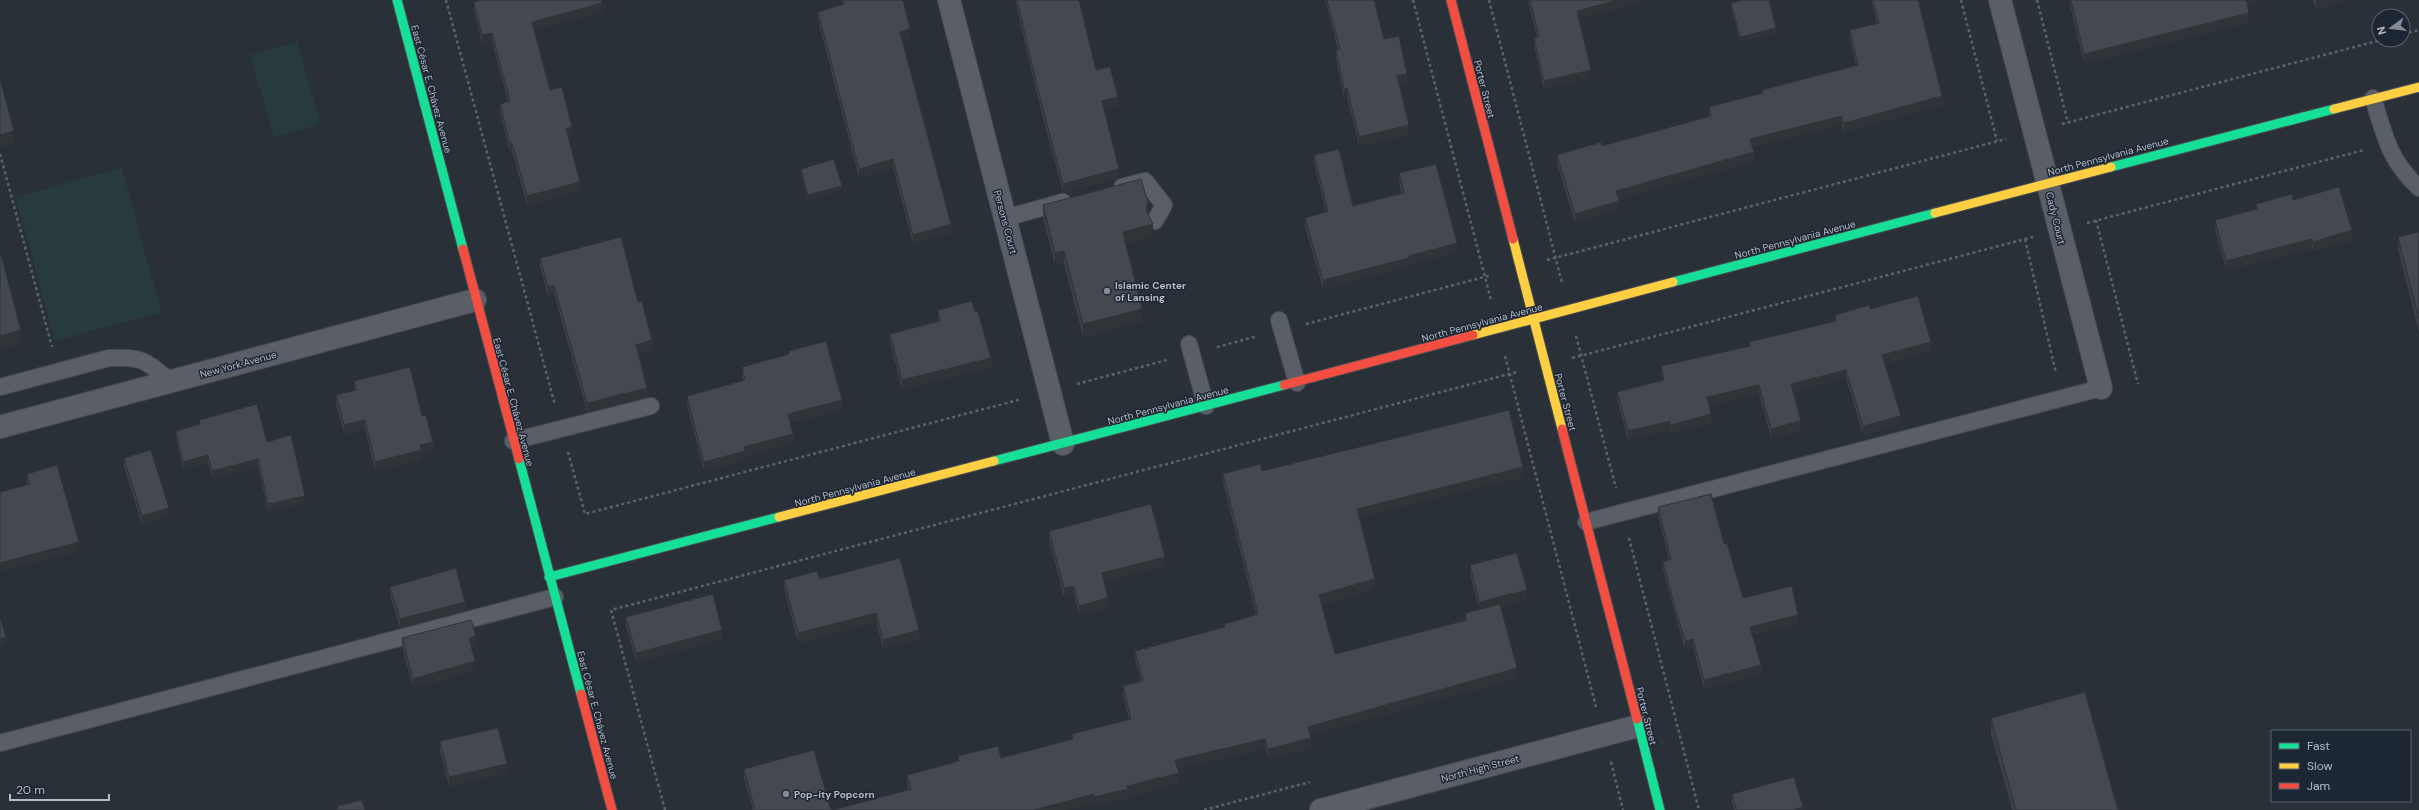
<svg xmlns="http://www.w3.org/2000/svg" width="2419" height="810" viewBox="0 0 2419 810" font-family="'DM Sans',sans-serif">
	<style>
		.green { fill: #273a3e }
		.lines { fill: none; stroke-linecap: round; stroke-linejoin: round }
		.lane-casing { stroke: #484c53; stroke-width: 18 }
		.street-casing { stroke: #484c53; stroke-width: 24 }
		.fast-casing { stroke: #484c53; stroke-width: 11 }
		.slow-casing { stroke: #484c53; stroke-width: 11 }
		.jam-casing { stroke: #484c53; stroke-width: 11 }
		.path { stroke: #5d636a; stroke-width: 2.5; stroke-dasharray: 3 3; stroke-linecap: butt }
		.lane { stroke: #5a5e66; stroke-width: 16 }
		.street { stroke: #5a5e66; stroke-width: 22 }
		.fast { stroke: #16e098; stroke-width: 9 }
		.slow { stroke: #ffcf43; stroke-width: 9 }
		.jam { stroke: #f24e42; stroke-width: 9 }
		.wall { fill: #3a3f45 }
		.shaded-wall { fill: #303338 }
		.building { fill: #444950; stroke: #303338 }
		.poi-dot { fill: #848b96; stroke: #1d2633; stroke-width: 1.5 }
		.labels { text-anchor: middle; stroke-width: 3; stroke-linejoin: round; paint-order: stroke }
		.street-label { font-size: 10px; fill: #b4bcc9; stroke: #1d2633 }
		.poi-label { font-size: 10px; font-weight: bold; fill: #b4bcc9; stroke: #1d2633; text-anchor: start }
	</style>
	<rect width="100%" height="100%" fill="#2a3038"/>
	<!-- green -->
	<g class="green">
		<path d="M297 42 320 124 274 137 250 55Z"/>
		<path d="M122 168 161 312 55 341 16 197Z"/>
	</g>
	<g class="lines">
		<!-- lane casing -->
		<g class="lane-casing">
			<g id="lane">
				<path d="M2373 98C2385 137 2389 160 2419 188"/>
				<path d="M1122 187 1145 181 1164 205 1155 221"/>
				<path d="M1005 218 1063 202"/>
				<path d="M1279 320 1297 383"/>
				<path d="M1189 344 1206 406"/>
				<path d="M0 387 109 358C143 356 146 361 171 382"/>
				<path d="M513 441 651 406"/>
				<path d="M1586 522 2101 388"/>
				<path d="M0 743 555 597"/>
			</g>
		</g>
		<!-- street casing -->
		<g class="street-casing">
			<g id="street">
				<path d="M949 0 1063 444"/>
				<path d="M2000 0 2101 388"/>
				<path d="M0 427 475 300"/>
				<path d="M1321 810 1638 726"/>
			</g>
		</g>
		<!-- fast casing -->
		<g class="fast-casing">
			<g id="fast">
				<path d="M397 0 463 249"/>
				<path d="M2111 167 2334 109"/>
				<path d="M1673 282 1935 213"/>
				<path d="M519 459 581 694"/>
				<path d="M994 461 1284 385"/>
				<path d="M549 577 779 517"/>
				<path d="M1637 719 1660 810"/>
			</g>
		</g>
		<!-- slow casing -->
		<g class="slow-casing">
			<g id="slow">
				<path d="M2334 109 2419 87"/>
				<path d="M1935 213 2111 167"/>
				<path d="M1513 239 1562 429"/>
				<path d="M1473 335 1673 282"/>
				<path d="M779 517 994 461"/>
			</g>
		</g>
		<!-- jam casing -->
		<g class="jam-casing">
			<g id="jam">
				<path d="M1451 0 1513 239"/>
				<path d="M463 249 519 459"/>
				<path d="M1284 385 1473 335"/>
				<path d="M1562 429 1637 719"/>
				<path d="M581 694 612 810"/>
			</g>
		</g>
		<!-- path -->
		<g class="path">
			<path d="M446 0 555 405"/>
			<path d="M1413 0 1491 300"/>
			<path d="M1489 0 1562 283"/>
			<path d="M1961 0 1997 141"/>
			<path d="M2037 0 2068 123"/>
			<path d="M2403 34 2419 30"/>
			<path d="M2062 124 2381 40"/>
			<path d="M0 154 52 347"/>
			<path d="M2096 220 2138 384"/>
			<path d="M2087 223 2364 150"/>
			<path d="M2025 239 2056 373"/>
			<path d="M1547 260 2006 139"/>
			<path d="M1306 324 1492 275"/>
			<path d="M1576 336 1616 488"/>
			<path d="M1217 347 1258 336"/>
			<path d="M1505 356 1596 707"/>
			<path d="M1572 358 2033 237"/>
			<path d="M1077 384 1167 360"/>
			<path d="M568 452 585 514 1022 399"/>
			<path d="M1629 538 1699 810"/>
			<path d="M1611 762 1623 810"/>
			<path d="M665 810 611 610 1517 372"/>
			<path d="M1204 810 1310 782"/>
		</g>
		<!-- lane -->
		<use href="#lane" class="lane"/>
		<!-- street -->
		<use href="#street" class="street"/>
		<!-- fast -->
		<use href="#fast" class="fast"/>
		<!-- slow -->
		<use href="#slow" class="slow"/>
		<!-- jam -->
		<use href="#jam" class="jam"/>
	</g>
	<!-- wall -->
	<g class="wall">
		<path d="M479 0H601L602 12 534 30 550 90 572 136 568 137 580 190 527 205 512 152H510L500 112V104L508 102 492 41 482 44 474 11V2Z"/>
		<path d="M841 0H903L910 38 902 40 951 233 913 244 893 168 859 178 818 21V12L842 5Z"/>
		<path d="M1015 0H1079L1096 70 1118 106 1104 109 1119 178 1063 193 1037 95Z"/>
		<path d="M1325 0H1374L1384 39 1407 83 1399 85 1409 134 1359 146 1347 97 1344 98 1336 59V50H1338Z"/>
		<path d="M1528 0H1644V1L1579 18 1591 78 1544 89 1534 46V38H1537Z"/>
		<path d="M1871 0H1918L1942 105 1844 132 1842 125 1752 147 1754 161 1618 199 1619 210 1575 223 1557 164V155L1602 146 1709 116V107L1762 93V90L1856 65 1850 39V30L1877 24Z"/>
		<path d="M2070 0H2257V2L2247 5 2249 22 2084 63 2070 6Z"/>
		<path d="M2313 0H2341V2L2316 9Z"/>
		<path d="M1731 3 1776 33 1740 41 1731 8Z"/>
		<path d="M1314 155 1353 206 1401 193 1399 182V173L1457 252 1409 264V267L1323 289 1305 227V218L1326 212 1314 164Z"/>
		<path d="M801 169 842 190 808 200 801 173Z"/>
		<path d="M2293 200 2352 240 2313 251 2312 248 2226 270 2215 229V220L2256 209V204Z"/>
		<path d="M1043 205 1148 213 1153 237 1126 244 1142 322 1083 337 1064 264 1055 266 1043 218Z"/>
		<path d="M2419 232V332L2398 250V237Z"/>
		<path d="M540 258 638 302 652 350 638 353 647 397 587 412 554 294 548 296 540 268Z"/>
		<path d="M1870 309 1931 351 1885 363 1901 424 1863 435 1846 378 1793 392 1801 430 1771 438 1759 394 1709 405 1711 423 1671 433 1670 430 1628 440 1617 400V392L1662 381 1661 374V366L1749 347V342L1835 322V315Z"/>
		<path d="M938 310 991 368 902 389 890 343V334L938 321Z"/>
		<path d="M789 351 842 409 790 423 793 443 745 456V460L704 471 687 405V396L743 381 742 376V367L789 355Z"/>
		<path d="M354 381 422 416 433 451 421 453V460L375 471 365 429 344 434 336 405V395L354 391Z"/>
		<path d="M199 420 267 442 305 503 268 512 258 467 212 479 208 463 183 469 176 438V431L199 425Z"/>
		<path d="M124 458 169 517 142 525 124 467Z"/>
		<path d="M1262 471 1523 477 1360 517 1375 589 1321 604 1335 654 1465 620V613L1479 610 1470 575V565L1527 599 1501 606 1517 678 1310 735 1311 748 1268 759 1265 748 1178 769 1179 783 1128 796V798L1094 806V803L908 790 907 784V775L958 761V756L1001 758 1072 739V734L1129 720 1123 696V686L1141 681 1135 660V651L1224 627V624L1256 615 1223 483V474Z"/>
		<path d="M27 474 79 551 27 485Z"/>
		<path d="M1658 507 1724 544 1743 598 1798 624 1753 635 1761 674 1704 688 1693 648 1685 650 1663 570V562L1669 560 1658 516Z"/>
		<path d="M1049 531 1165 566 1104 582 1108 608 1079 615 1074 595 1064 598 1049 540Z"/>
		<path d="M820 579 919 639 883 649 876 622 798 643 784 589V580Z"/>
		<path d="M390 587 465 611 400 628 390 596Z"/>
		<path d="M626 617 722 639 636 662 626 626Z"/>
		<path d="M402 638 476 645 471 646 475 670 413 688 402 647Z"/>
		<path d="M1991 718 2118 810H2012L1991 734Z"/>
		<path d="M440 741 507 773 449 786 440 751Z"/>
		<path d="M744 769 831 810H753L744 779Z"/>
		<path d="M1732 794 1803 810H1734L1732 803Z"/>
	</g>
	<!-- shaded-wall -->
	<g class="shaded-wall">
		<path d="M1618 0H1644V1L1577 19V11Z"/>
		<path d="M2245 0H2257V2L2245 5Z"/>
		<path d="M2316 0H2341V2L2316 9Z"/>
		<path d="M602 3V12L532 31V22Z"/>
		<path d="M2249 13V22L2084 63V54Z"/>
		<path d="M1776 28V33L1740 41V37Z"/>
		<path d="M910 29V38L900 41V32Z"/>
		<path d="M492 33V41L482 44V35Z"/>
		<path d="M1591 70V78L1544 89V81Z"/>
		<path d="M1407 74V83L1397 85V76Z"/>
		<path d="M1347 88V97L1344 98V89Z"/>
		<path d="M1942 96V105L1844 132V123Z"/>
		<path d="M1118 97V106L1102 110V101Z"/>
		<path d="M1842 116V125L1750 148V139Z"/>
		<path d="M1409 125V134L1359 146V137Z"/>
		<path d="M572 127V136L566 137V129Z"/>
		<path d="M14 131V144L0 148V135Z"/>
		<path d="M512 143V152H510V144Z"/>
		<path d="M1754 152V161L1616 200V191Z"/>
		<path d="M893 159V168L859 178V169Z"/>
		<path d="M1119 169V178L1063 193V184Z"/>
		<path d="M580 182V190L527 205V196Z"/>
		<path d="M842 186V190L808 200V195Z"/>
		<path d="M1619 201V210L1575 223V214Z"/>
		<path d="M1148 202V215L1146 209Z"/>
		<path d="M951 224V233L913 244V235Z"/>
		<path d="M1153 224V237L1123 245V232Z"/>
		<path d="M2352 230V240L2313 251V242Z"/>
		<path d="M2312 239V248L2226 270V261Z"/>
		<path d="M1457 243V252L1409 264V267L1323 289V280L1409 256Z"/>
		<path d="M1064 251V264L1055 266V253Z"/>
		<path d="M554 285V294L548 296V287Z"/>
		<path d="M1142 309V322L1083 337V324Z"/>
		<path d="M21 330V343L0 349V336Z"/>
		<path d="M652 340V350L636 354V345Z"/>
		<path d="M1931 342V351L1882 364V355Z"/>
		<path d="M991 358V368L902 389V380Z"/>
		<path d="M1846 370V378L1791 393V384Z"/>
		<path d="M1759 385V394L1707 406V397Z"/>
		<path d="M647 388V397L587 412V403Z"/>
		<path d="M842 400V409L788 423V414Z"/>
		<path d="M1711 414V423L1671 433V425Z"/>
		<path d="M1901 416V424L1863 435V426Z"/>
		<path d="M365 420V429L344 434V425Z"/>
		<path d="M1670 421V430L1628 440V431Z"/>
		<path d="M1801 421V430L1771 438V429Z"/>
		<path d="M793 434V443L745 456V460L704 471V462L744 447Z"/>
		<path d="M433 442V451L421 453V460L375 471V462L420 445Z"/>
		<path d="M208 455V463L183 469V462Z"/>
		<path d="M258 459V467L212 479V471Z"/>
		<path d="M1523 467V477L1357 518V509Z"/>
		<path d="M305 496V503L268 512V504Z"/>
		<path d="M169 508V517L142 525V516Z"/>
		<path d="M79 542V551L0 572V563Z"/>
		<path d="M1165 557V566L1102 583V573Z"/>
		<path d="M1375 579V589L1319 604V595Z"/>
		<path d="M1074 586V595L1064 598V588Z"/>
		<path d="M1527 590V599L1479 611V602Z"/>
		<path d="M1108 598V608L1079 615V606Z"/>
		<path d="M465 602V611L400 628V619Z"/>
		<path d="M876 613V622L798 643V633Z"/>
		<path d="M1798 615V624L1750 636V627Z"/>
		<path d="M722 630V639L636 662V653Z"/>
		<path d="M919 630V639L883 649V640Z"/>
		<path d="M476 636V645L469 647V638Z"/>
		<path d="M6 637V645L0 647V639Z"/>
		<path d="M1693 639V648L1685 650V641Z"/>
		<path d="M475 661V670L413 688V679Z"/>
		<path d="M1761 665V674L1704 688V680Z"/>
		<path d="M1517 668V678L1308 736V727Z"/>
		<path d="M1311 738V748L1268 759V749Z"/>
		<path d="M1265 739V748L1175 770V760Z"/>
		<path d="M507 764V773L449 786V777Z"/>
		<path d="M1179 773V783L1128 796V798L1094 806V797L1127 786Z"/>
		<path d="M1094 794V803L1069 810H1034Z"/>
		<path d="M1803 807V810H1791Z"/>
	</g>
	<!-- building -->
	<g class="building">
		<path d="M481 0H601L602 3 532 22 550 90 562 87 572 127 566 129 580 182 527 196 512 143 510 144 500 104 510 101 492 33 482 35 474 2Z"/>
		<path d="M843 0H903L910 29 900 32 951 224 913 235 893 159 859 169 818 12 844 4Z"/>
		<path d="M1017 0H1079L1096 70 1110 67 1118 97 1102 101 1119 169 1063 184 1037 86Z"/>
		<path d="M1327 0H1374L1384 39 1399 36 1407 74 1397 76 1409 125 1359 137 1347 88 1344 89 1336 50 1340 49Z"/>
		<path d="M1530 0H1618L1577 11 1591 70 1544 81 1534 38 1539 37Z"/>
		<path d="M1744 0H1769L1776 28 1740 37 1731 3Z"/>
		<path d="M1873 0H1918L1942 96 1844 123 1842 116 1750 139 1754 152 1616 191 1619 201 1575 214 1557 155 1601 142 1602 146 1711 116 1709 107 1763 93 1762 90 1858 65 1850 30 1879 23Z"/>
		<path d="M2071 0H2246L2249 13 2084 54Z"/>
		<path d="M0 78 14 131 0 135Z"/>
		<path d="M1339 149 1353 206 1404 193 1399 173 1436 164 1457 243 1409 256V258L1323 280 1305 218 1328 211 1314 155Z"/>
		<path d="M834 159 842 186 808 195 801 169Z"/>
		<path d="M1141 179 1148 202 1146 209 1153 224 1123 232 1142 309 1083 324 1064 251 1055 253 1043 205Z"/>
		<path d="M2339 187 2352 230 2313 242 2312 239 2226 261 2215 220 2257 209 2256 204 2292 194 2293 200Z"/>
		<path d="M2419 232V319L2398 237Z"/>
		<path d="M621 237 638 302 642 301 652 340 636 345 647 388 587 403 554 285 548 287 540 258Z"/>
		<path d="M0 251 21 330 0 336Z"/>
		<path d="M1918 296 1931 342 1882 355 1901 416 1863 426 1846 370 1791 384 1801 421 1771 429 1759 385 1707 397 1711 414 1671 425 1670 421 1628 431 1617 392 1664 380 1661 366 1750 346 1749 342 1836 321 1835 315 1869 305 1870 309Z"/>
		<path d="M972 301 975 312H978L991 358 902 380 890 334 940 321 938 310Z"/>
		<path d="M826 341 842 400 788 414 793 434 744 447 745 451 704 462 687 396 745 380 742 367 789 354V351Z"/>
		<path d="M410 367 422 416 426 415 433 442 420 445 421 450 375 462 365 420 344 425 336 395 356 390 354 381Z"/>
		<path d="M257 404 267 442 291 435 305 496 268 504 258 459 212 471 208 455 183 462 176 431 200 424 199 420Z"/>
		<path d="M1509 410 1523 467 1357 509 1375 579 1319 595 1335 654 1467 620 1465 613 1500 604 1517 668 1308 727 1311 738 1268 749 1265 739 1175 760 1179 773 1127 786 1128 789 1094 797V794L1034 810H833L911 789 907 775 959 761 958 756 998 746 1001 758 1073 739 1072 734 1131 719 1123 686 1143 681 1135 651 1225 627 1224 624 1258 614 1223 474 1260 464 1262 471Z"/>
		<path d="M151 450 169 508 142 516 124 458Z"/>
		<path d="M57 465 79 542 0 563V492L30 484 27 474Z"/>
		<path d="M1711 494 1724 544 1727 543 1743 598 1792 586 1798 615 1750 627 1761 665 1704 680 1693 639 1685 641 1675 607 1663 562 1671 559 1658 507Z"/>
		<path d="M1151 504 1165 557 1102 573 1108 598 1079 606 1074 586 1064 588 1049 531Z"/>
		<path d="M1517 553 1527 590 1479 602 1470 565Z"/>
		<path d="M900 558 919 630 883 640 876 613 798 633 784 580 817 571 820 579Z"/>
		<path d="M456 568 465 602 400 619 390 587Z"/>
		<path d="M713 594 722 630 636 653 626 617Z"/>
		<path d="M0 616 6 637 0 639Z"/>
		<path d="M471 620 476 636 469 638 475 661 413 679 402 638Z"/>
		<path d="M2085 692 2118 810H2016L1991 718Z"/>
		<path d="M498 728 507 764 449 777 440 741Z"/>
		<path d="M814 750 831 810H755L744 769Z"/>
		<path d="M1794 777 1803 807 1791 810H1737L1732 794Z"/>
		<path d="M362 800 365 810H338L337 806Z"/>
	</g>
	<!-- markers -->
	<g class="poi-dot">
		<circle cx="1107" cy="291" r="4"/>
		<circle cx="786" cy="794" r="4"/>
	</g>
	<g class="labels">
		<!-- street labels -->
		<g class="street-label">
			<text transform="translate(432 89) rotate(75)" y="4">East César E. Chávez Avenue</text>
			<text transform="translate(1485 89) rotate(76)" y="4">Porter Street</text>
			<text transform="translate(2108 156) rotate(-15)" y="4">North Pennsylvania Avenue</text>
			<text transform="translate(2056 218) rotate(76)" y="4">Cady Court</text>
			<text transform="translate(1006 222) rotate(75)" y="4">Persons Court</text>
			<text transform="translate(1795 239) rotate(-15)" y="4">North Pennsylvania Avenue</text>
			<text transform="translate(1482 322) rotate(-15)" y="4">North Pennsylvania Avenue</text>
			<text transform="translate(238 364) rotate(-15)" y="4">New York Avenue</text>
			<text transform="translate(514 402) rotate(75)" y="4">East César E. Chávez Avenue</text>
			<text transform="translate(1566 402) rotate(75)" y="4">Porter Street</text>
			<text transform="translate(1168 405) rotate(-15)" y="4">North Pennsylvania Avenue</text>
			<text transform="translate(855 487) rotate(-15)" y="4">North Pennsylvania Avenue</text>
			<text transform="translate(598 715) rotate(75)" y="4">East César E. Chávez Avenue</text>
			<text transform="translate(1647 716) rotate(76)" y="4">Porter Street</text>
			<text transform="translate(1480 768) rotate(-15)" y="4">North High Street</text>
		</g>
		<!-- poi labels -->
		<g class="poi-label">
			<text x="1115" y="289">Islamic Center<tspan x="1115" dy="12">of Lansing</tspan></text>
			<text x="794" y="798">Pop-ity Popcorn</text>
		</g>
	</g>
	<!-- legend -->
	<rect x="2271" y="730" width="140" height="72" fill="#1d2633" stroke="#59626f"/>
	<rect x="2279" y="743" width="20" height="6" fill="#16e098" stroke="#59626f"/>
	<text x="2307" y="750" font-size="12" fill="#b4bcc9">Fast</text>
	<rect x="2279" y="763" width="20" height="6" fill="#ffcf43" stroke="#59626f"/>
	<text x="2307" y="770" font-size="12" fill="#b4bcc9">Slow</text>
	<rect x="2279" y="783" width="20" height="6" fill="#f24e42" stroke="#59626f"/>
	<text x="2307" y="790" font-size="12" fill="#b4bcc9">Jam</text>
	<!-- north arrow -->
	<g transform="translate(2391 28) rotate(255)"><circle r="19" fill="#1d2633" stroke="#59626f"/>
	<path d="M0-3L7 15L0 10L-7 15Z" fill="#848b96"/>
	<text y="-6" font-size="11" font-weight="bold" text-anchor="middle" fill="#b4bcc9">N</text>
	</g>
	<!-- scale -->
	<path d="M10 794v6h99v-6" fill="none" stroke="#b4bcc9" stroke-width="2"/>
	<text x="16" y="794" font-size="12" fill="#b4bcc9" stroke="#1d2633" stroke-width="3" paint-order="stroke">20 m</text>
</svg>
